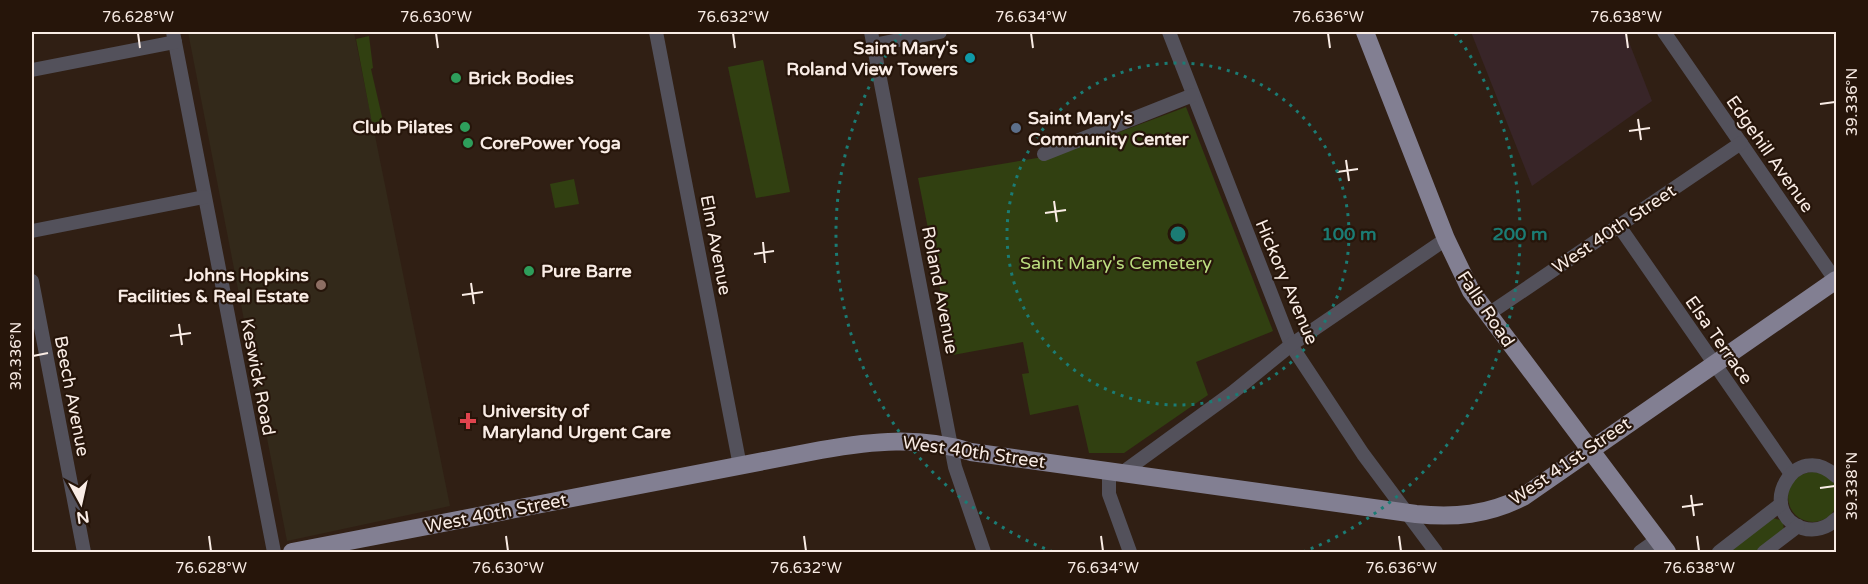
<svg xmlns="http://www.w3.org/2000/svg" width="1868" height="584" viewBox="0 0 1868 584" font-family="'Varela Round',sans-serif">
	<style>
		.industrial { fill: #382528 }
		.education { fill: #33291a }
		.green { fill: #314011 }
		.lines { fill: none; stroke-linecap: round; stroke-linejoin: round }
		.minor { stroke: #53515b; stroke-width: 14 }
		.major { stroke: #827f92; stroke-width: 18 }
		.ticks { fill: none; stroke: #f9ece5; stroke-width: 2 }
		.ring { fill: none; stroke: #1b7c74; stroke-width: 3; stroke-dasharray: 3 6 }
		.culture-dot { fill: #0f9aa8; stroke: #26150a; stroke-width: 2 }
		.leisure-dot { fill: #2e9e5b; stroke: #26150a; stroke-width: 2 }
		.service-dot { fill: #5c6f8a; stroke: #26150a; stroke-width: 2 }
		.education-dot { fill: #8d6e63; stroke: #26150a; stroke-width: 2 }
		.health-dot { fill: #e0444e; stroke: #26150a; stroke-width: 2 }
		.labels { text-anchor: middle; stroke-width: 4.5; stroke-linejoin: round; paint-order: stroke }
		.poi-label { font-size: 18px; font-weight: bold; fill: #f9ece5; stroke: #26150a; text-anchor: start }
		.street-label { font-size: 18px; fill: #f9ece5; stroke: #26150a }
		.park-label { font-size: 18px; fill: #bbdd7f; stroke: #26150a }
		.centre { fill: #1b7c74; stroke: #26150a; stroke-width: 3 }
		.ring-label { font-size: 18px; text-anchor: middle; font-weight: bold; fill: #1b7c74; stroke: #26150a; stroke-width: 4.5; stroke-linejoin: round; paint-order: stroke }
		.neatline { fill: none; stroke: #f9ece5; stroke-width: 2 }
		.ticks-label { font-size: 15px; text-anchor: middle; fill: #f9ece5 }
	</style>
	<rect width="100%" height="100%" fill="#301f14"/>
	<!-- industrial -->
	<path class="industrial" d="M1471 32H1625L1652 101 1532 186Z"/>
	<!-- education -->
	<path class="education" d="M188 32H354L450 506 287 541Z"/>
	<!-- green -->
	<g class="green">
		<path d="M369 36 373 68 371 69 383 121 372 123 356 39Z"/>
		<path d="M763 60 790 192 756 198 728 67Z"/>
		<path d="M1186 107 1273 331 1196 362 1208 395 1124 453H1089L1078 405 1030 415 1022 374 1029 373 1023 342 953 355 918 178 1061 154Z"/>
		<path d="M574 179 579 204 555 208 550 184Z"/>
		<circle cx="1813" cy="497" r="25"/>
		<path d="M1773 518 1783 521 1784 531 1757 552H1727Z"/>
	</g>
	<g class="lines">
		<!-- minor -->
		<g class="minor">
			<path d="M173 32 274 552"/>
			<path d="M656 32 740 466"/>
			<path d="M871 32 955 467 984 552"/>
			<path d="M1169 32 1291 345 1363 454 1436 552"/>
			<path d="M1664 32 1836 281"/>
			<path d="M873 45 940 32"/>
			<path d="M32 70 175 42"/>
			<path d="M1044 154 1193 95"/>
			<path d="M1619 226 1791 474"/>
			<path d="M32 231 204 197"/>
			<path d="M32 281 84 552"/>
			<path d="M1487 315 1741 143"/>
			<path d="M1109 471V494L1130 552"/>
			<path d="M1122 473 1232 393 1291 345 1446 239"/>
			<path d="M1836 476C1795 438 1755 511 1802 528 1815 532 1827 528 1836 519"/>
			<path d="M1640 552 1657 540"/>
			<path d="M1719 552 1781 504"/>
			<path d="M1764 552 1798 526"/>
		</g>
		<!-- major -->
		<g class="major">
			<path d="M1365 32 1446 239 1471 291 1667 552"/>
			<path d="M292 552 821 450C872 441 920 436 971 452L1416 514C1454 518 1488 515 1523 497L1836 280"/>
		</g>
	</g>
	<!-- ticks -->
	<path class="ticks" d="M138 33 140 48M436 33 438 48M733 33 735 48M1031 33 1033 48M1328 33 1330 48M1626 33 1628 48M1820 104 1835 102M1638 119 1641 140M1629 131 1650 128M1346 160 1349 181M1337 172 1358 169M1054 201 1057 222M1045 213 1066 210M763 242 765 263M754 254 774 251M471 283 474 304M462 295 483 292M179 324 182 345M170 336 191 333M33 356 48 353M1820 488 1835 486M1691 495 1694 516M1682 507 1703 504M209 536 211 551M506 536 508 551M804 536 806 551M1101 536 1103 551M1399 536 1401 551M1697 536 1699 551"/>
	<!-- distance rings -->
	<g class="ring">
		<circle cx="1178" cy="234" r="171"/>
		<path d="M1053 552A342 342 0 0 1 901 33M1455 33A342 342 0 0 1 1303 552"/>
	</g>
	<!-- markers -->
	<circle class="culture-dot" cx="970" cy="58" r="6"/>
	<g class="leisure-dot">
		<circle cx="456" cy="78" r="6"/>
		<circle cx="465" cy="127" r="6"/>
		<circle cx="468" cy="143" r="6"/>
		<circle cx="529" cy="271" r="6"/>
	</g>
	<circle class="service-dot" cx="1016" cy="128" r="6"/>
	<circle class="education-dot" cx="321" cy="285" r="6"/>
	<path class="health-dot" d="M465 412h6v6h6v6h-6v6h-6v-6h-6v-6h6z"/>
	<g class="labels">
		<!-- poi labels -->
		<g class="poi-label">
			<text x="958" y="54" text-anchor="end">Saint Mary's<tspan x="958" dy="21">Roland View Towers</tspan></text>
			<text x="468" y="84">Brick Bodies</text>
			<text x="1028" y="124">Saint Mary's<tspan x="1028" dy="21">Community Center</tspan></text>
			<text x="453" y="133" text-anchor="end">Club Pilates</text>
			<text x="480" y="149">CorePower Yoga</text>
			<text x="541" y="277">Pure Barre</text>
			<text x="309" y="281" text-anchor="end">Johns Hopkins<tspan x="309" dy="21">Facilities &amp; Real Estate</tspan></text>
			<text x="482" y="417">University of<tspan x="482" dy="21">Maryland Urgent Care</tspan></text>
		</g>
		<!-- street labels -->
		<g class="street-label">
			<text transform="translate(1770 154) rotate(55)" y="6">Edgehill Avenue</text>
			<text transform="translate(1614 229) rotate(-34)" y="6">West 40th Street</text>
			<text transform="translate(716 245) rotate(79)" y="6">Elm Avenue</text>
			<text transform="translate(1287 282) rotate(67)" y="6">Hickory Avenue</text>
			<text transform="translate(940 290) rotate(79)" y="6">Roland Avenue</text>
			<text transform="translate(1486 309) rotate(56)" y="6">Falls Road</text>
			<text transform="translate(1719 340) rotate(55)" y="6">Elsa Terrace</text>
			<text transform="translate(258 377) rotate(79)" y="6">Keswick Road</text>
			<text transform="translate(72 396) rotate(79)" y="6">Beech Avenue</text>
			<text transform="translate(974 452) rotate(8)" y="6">West 40th Street</text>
			<text transform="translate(1570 461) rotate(-34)" y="6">West 41st Street</text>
			<text transform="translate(496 513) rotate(-11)" y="6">West 40th Street</text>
		</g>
		<!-- park labels -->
		<g class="park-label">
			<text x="1116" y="269">Saint Mary's Cemetery</text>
		</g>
	</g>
	<circle cx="1178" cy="234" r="9" class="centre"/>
	<g class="ring-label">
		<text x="1349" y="240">100 m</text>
		<text x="1520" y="240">200 m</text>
	</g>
	<!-- border -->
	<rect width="1868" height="584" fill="none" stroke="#26150a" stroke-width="66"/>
	<!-- north arrow -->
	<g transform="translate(81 503) rotate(172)" stroke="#26150a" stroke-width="4.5" paint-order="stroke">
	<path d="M0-4.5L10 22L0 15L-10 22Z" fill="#f9ece5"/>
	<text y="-9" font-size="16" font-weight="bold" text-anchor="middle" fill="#f9ece5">N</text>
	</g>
	<rect x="33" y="33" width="1802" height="518" class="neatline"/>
	<g class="ticks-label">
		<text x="138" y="22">76.628°W</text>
		<text x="436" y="22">76.630°W</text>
		<text x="733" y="22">76.632°W</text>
		<text x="1031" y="22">76.634°W</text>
		<text x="1328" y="22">76.636°W</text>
		<text x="1626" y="22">76.638°W</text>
		<text transform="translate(1852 102) rotate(-90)" y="5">39.336°N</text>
		<text transform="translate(16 356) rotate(-90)" y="5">39.336°N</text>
		<text transform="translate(1852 486) rotate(-90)" y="5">39.338°N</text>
		<text x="211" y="573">76.628°W</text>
		<text x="508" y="573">76.630°W</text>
		<text x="806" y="573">76.632°W</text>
		<text x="1103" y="573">76.634°W</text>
		<text x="1401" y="573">76.636°W</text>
		<text x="1699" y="573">76.638°W</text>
	</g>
</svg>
